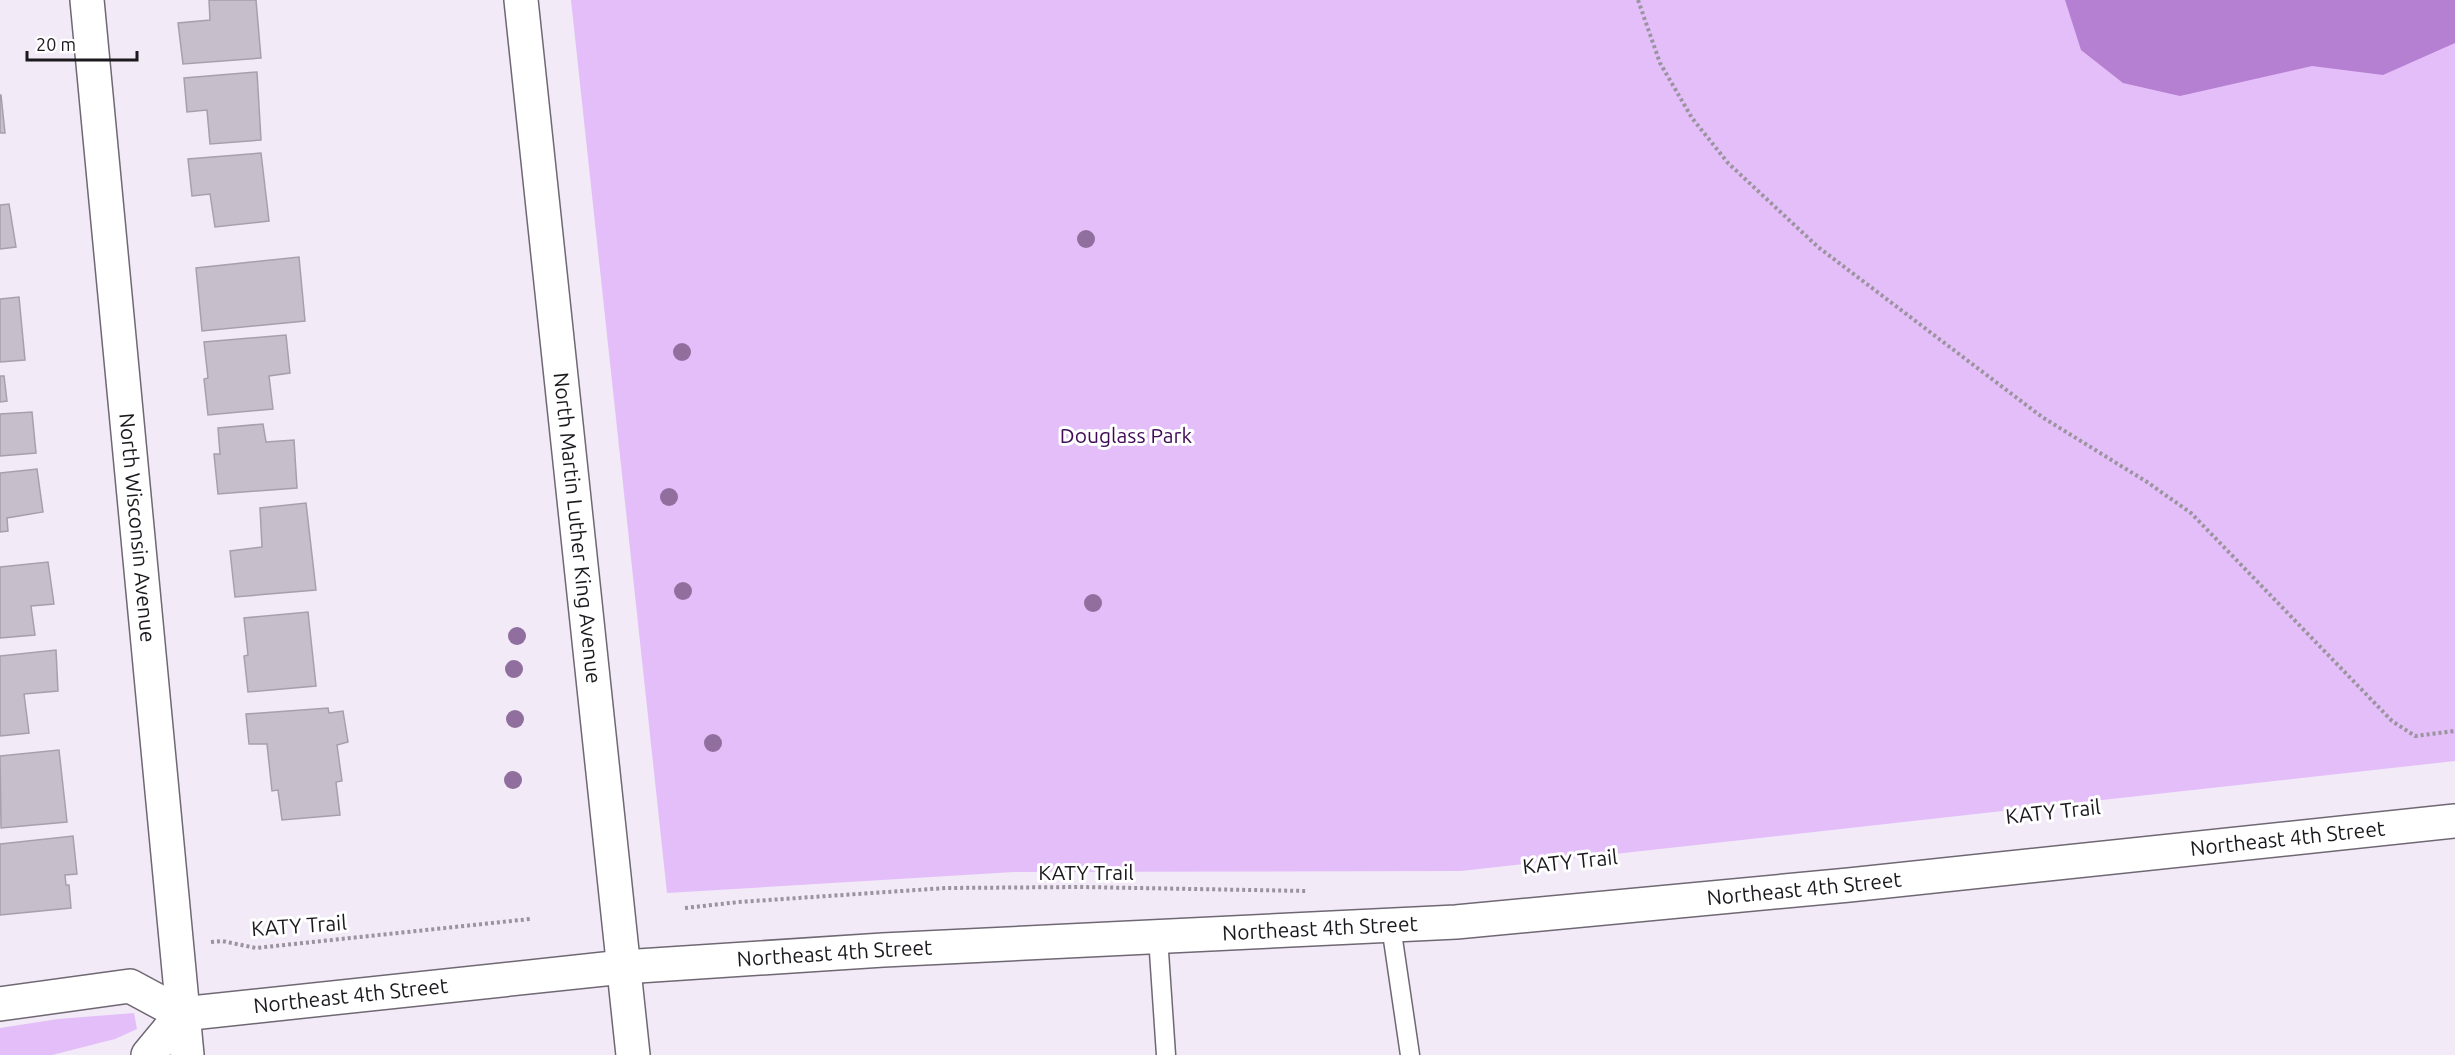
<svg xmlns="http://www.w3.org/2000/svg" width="2455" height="1055" viewBox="0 0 2455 1055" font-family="Ubuntu,sans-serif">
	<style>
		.green { fill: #e4bef9 }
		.water { fill: #b580d1 }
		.building { fill: #c6beca; stroke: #a7a0ac; stroke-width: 1.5 }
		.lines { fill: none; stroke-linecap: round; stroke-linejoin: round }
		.service-casing { stroke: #6f6873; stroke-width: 21 }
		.minor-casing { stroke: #6f6873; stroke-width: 36 }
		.tertiary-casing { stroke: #6f6873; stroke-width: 36 }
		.secondary-casing { stroke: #6f6873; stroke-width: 36 }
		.path { stroke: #9a949e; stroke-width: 4; stroke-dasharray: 3 3; stroke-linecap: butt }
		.service { stroke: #fff; stroke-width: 18 }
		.minor { stroke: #fff; stroke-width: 33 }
		.tertiary { stroke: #fff; stroke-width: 33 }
		.secondary { stroke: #fff; stroke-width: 33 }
		.tree { fill: #906f9e }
		.labels { text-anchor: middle; stroke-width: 6; stroke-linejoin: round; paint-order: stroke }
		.park-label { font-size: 21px; fill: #400b56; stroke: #fff }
		.street-label { font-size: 21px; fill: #1c191e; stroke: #fff }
	</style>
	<rect width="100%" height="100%" fill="#f2eaf7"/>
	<!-- green -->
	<g class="green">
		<path d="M571 0H2455V761L1461 871 1014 872 667 893Z"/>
		<path d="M134 1013 137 1029 115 1039 52 1055H0V1028L58 1019Z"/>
	</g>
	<!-- water -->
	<path class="water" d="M2065 0H2455V43L2383 75 2312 66 2180 96 2123 83 2081 50Z"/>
	<!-- building -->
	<g class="building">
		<path d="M209 0H256L261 58 183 64 178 23 210 20Z"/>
		<path d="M257 72 261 140 210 144 207 110 187 112 184 78Z"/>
		<path d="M1 95 5 133H0V95Z"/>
		<path d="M261 153 269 221 215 227 210 194 192 196 188 159Z"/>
		<path d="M9 204 16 247 0 249V205Z"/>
		<path d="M299 257 305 321 202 331 196 268Z"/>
		<path d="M19 297 25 360 0 362V299Z"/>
		<path d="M286 335 290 373 269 376 273 409 208 415 204 379 208 378 204 342Z"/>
		<path d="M0 376H4L7 401 0 402Z"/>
		<path d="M32 412 36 453 0 456V414Z"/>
		<path d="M263 424 266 442 294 440 297 488 218 494 214 454H220L218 428Z"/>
		<path d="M37 469 43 512 7 518 8 531 0 532V473Z"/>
		<path d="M306 503 316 590 235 597 230 551 262 547 260 508Z"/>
		<path d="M48 562 54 604 31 606 35 635 0 638V567Z"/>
		<path d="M308 612 316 686 248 692 244 656 248 655 244 618Z"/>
		<path d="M56 650 58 691 24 694 29 733 0 736V656Z"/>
		<path d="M328 708 329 713 343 711 348 742 337 745 342 781 336 782 340 815 282 820 278 790 272 791 267 744H249L246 714Z"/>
		<path d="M59 750 67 822 1 828 0 756Z"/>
		<path d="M73 836 77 874 65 875 66 885H69L71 908 0 915V844Z"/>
	</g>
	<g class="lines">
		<!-- service casing -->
		<g class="service-casing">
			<g id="service">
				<path d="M1391 926 1410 1055"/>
				<path d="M1158 937 1166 1055"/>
			</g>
		</g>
		<!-- minor casing -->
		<g class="minor-casing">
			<g id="minor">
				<path id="s1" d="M87 0 187 1055"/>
			</g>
		</g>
		<!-- tertiary casing -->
		<g class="tertiary-casing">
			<g id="tertiary">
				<path id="s2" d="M623 967 883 950 1456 922 1849 885 2455 821"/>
			</g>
		</g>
		<!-- secondary casing -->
		<g class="secondary-casing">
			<g id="secondary">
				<path id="s3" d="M521 0 633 1055"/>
				<path id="s4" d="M0 1004 130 986 182 1014 623 967"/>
				<path d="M148 1055 182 1014"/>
			</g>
		</g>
		<!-- path -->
		<g class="path">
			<path d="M1638 0 1660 63 1692 118 1728 163 1818 247 2042 417 2147 482 2191 513 2392 721 2415 736 2455 731"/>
			<path d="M685 908 739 902 946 888 1080 887 1308 891"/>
			<path d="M211 942 222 941 256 948 530 919"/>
		</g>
		<!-- service -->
		<use href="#service" class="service"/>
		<!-- minor -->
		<use href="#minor" class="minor"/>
		<!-- tertiary -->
		<use href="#tertiary" class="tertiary"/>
		<!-- secondary -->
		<use href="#secondary" class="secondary"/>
	</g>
	<!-- trees -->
	<g class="tree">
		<circle cx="1086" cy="239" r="9"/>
		<circle cx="682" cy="352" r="9"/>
		<circle cx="669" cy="497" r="9"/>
		<circle cx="683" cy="591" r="9"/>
		<circle cx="1093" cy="603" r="9"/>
		<circle cx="517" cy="636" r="9"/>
		<circle cx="514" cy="669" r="9"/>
		<circle cx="515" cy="719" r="9"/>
		<circle cx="713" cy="743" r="9"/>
		<circle cx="513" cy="780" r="9"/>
	</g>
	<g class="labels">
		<!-- park labels -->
		<g class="park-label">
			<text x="1126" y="443">Douglass Park</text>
		</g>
		<!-- street labels -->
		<g class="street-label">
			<text dy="7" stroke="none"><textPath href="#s1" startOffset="530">North Wisconsin Avenue</textPath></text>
			<text dy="7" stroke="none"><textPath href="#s3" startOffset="531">North Martin Luther King Avenue</textPath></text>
			<text transform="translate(2053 812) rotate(-6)" y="7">KATY Trail</text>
			<text dy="7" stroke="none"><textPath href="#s2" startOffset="1670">Northeast 4th Street</textPath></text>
			<text transform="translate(1570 862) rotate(-6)" y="7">KATY Trail</text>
			<text x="1086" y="880">KATY Trail</text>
			<text dy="7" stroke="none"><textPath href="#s2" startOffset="1184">Northeast 4th Street</textPath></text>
			<text transform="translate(299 926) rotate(-4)" y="7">KATY Trail</text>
			<text dy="7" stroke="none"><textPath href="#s2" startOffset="698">Northeast 4th Street</textPath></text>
			<text dy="7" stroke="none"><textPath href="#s2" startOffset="212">Northeast 4th Street</textPath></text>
			<text dy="7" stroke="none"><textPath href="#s4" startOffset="360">Northeast 4th Street</textPath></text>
		</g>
	</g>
	<!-- scale -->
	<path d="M27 51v9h110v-9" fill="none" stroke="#1c191e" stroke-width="3"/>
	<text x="36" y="51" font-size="18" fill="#1c191e" stroke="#ffffff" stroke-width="4.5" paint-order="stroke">20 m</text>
</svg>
